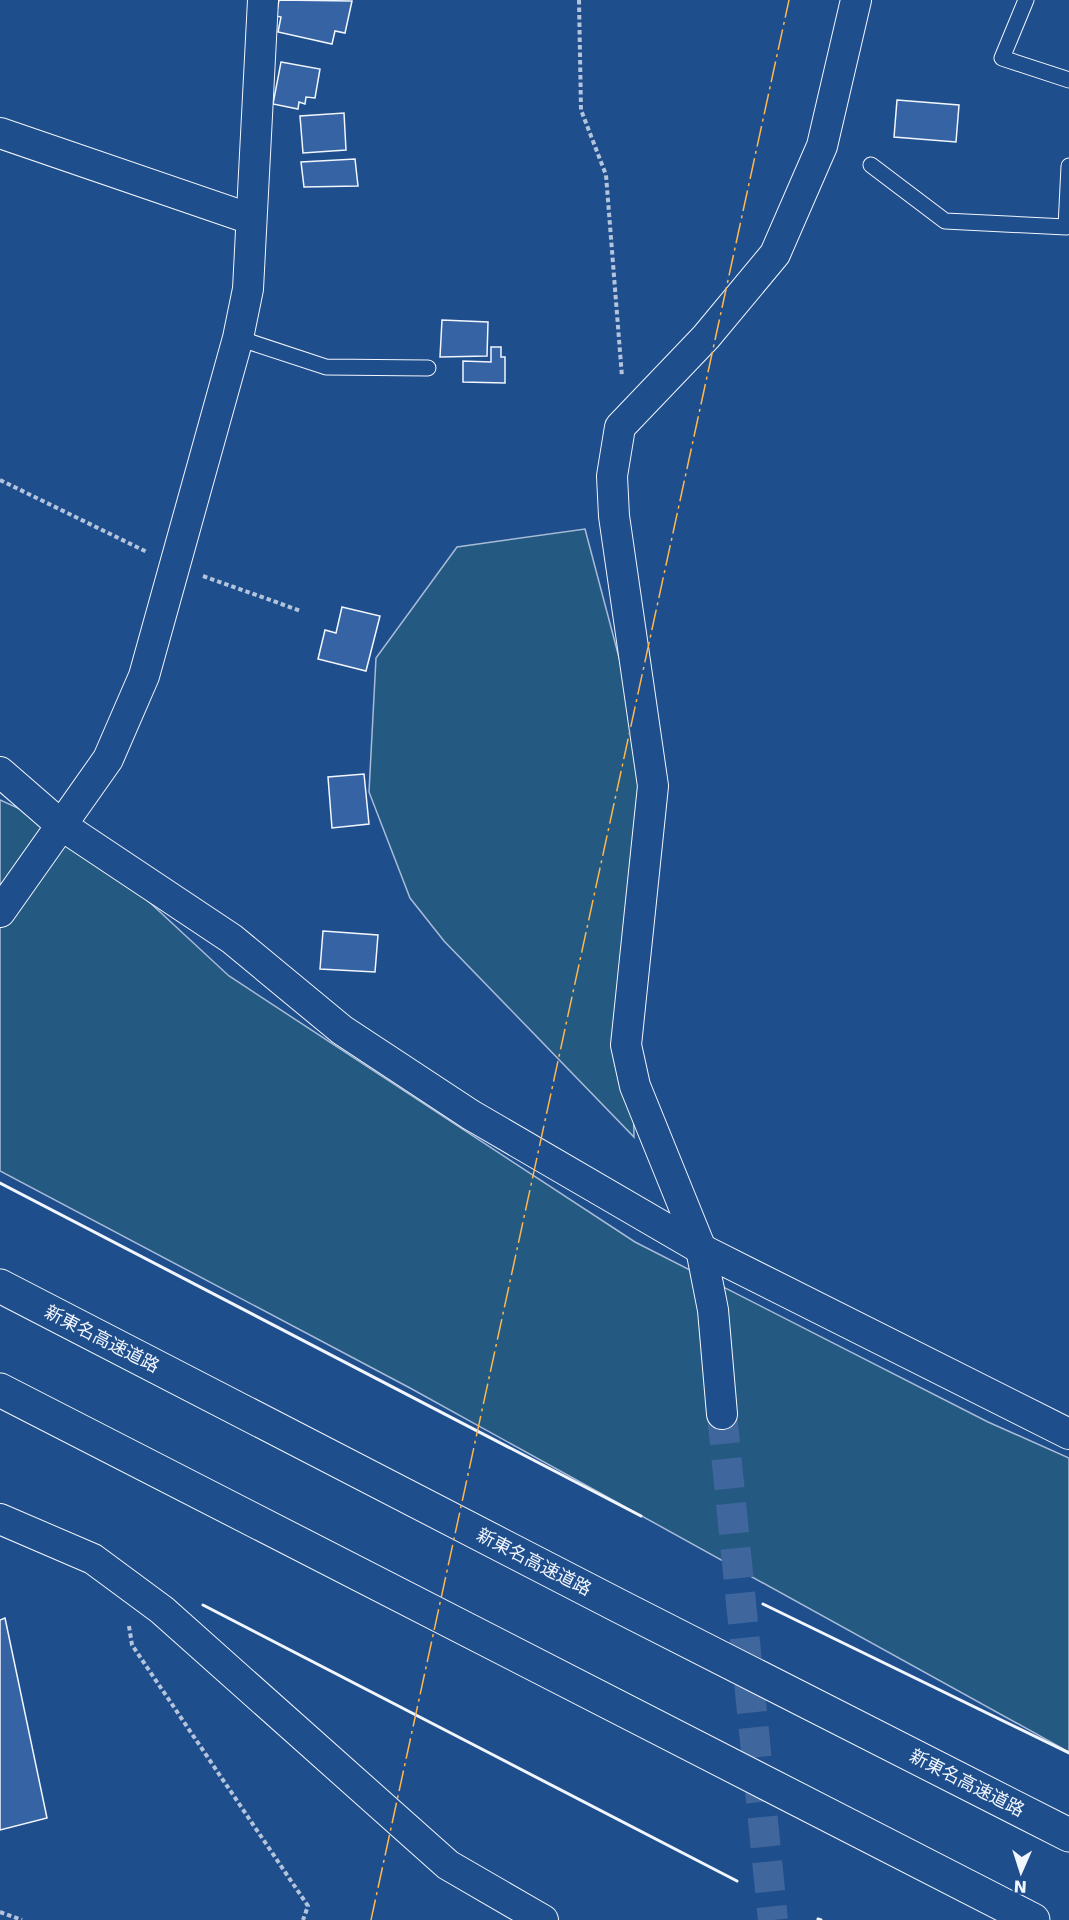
<svg xmlns="http://www.w3.org/2000/svg" width="1069" height="1920" viewBox="0 0 1069 1920" font-family="'DejaVu Sans','Noto Sans JP',sans-serif">
	<style>
		.green { fill: #245a82; stroke: #a8bbd7; stroke-width: 1.5 }
		.building { fill: #3563a3; stroke: #f2f6ff; stroke-width: 1.5 }
		.lines { fill: none; stroke-linecap: round; stroke-linejoin: round }
		.street-tunnel { stroke: #3f679d; stroke-width: 30; stroke-dasharray: 30 15; stroke-linecap: butt }
		.lane-casing { stroke: #f2f6ff; stroke-width: 17 }
		.street-casing { stroke: #f2f6ff; stroke-width: 32 }
		.highway-casing { stroke: #f2f6ff; stroke-width: 35 }
		.path { stroke: #b3c4dc; stroke-width: 4; stroke-dasharray: 4.5 3; stroke-linecap: butt }
		.lane { stroke: #1f4e8c; stroke-width: 15 }
		.street { stroke: #1f4e8c; stroke-width: 30 }
		.highway { stroke: #1f4e8c; stroke-width: 33 }
		.wall { stroke: #f2f6ff; stroke-width: 3 }
		.power { stroke: #ffb74d; stroke-width: 1.5; stroke-dasharray: 21 4.5 3 4.5; stroke-linecap: butt }
		.labels { text-anchor: middle; stroke-width: 4.5; stroke-linejoin: round; paint-order: stroke }
		.street-label { font-size: 18px; fill: #f2f6ff; stroke: #1f4e8c }
	</style>
	<rect width="100%" height="100%" fill="#1f4e8c"/>
	<!-- green -->
	<g class="green">
		<path d="M585 529 653 786 631 985 634 1137 444 941 410 898 369 792 376 658 457 547Z"/>
		<path d="M0 800 77 835 229 976 635 1242 988 1422 1069 1458V1752L410 1388 0 1171Z"/>
	</g>
	<!-- building -->
	<g class="building">
		<path d="M279 0 352 1 345 33 335 31 332 44 278 32 281 17 276 16Z"/>
		<path d="M281 62 320 69 315 98 306 97 305 104 299 102 298 109 273 104Z"/>
		<path d="M897 100 959 105 956 142 894 137Z"/>
		<path d="M344 113 346 150 303 153 300 116Z"/>
		<path d="M355 159 358 186 304 187 301 162Z"/>
		<path d="M442 320 488 322 487 356 440 357Z"/>
		<path d="M491 347H501V357H505V383L463 382V361L491 362Z"/>
		<path d="M342 607 380 616 366 671 318 659 325 630 336 633Z"/>
		<path d="M364 774 369 824 332 828 328 777Z"/>
		<path d="M323 931 378 935 375 972 320 969Z"/>
		<path d="M5 1618 47 1818 0 1830V1620Z"/>
	</g>
	<g class="lines">
		<!-- street-tunnel -->
		<path class="street-tunnel" d="M722 1414 773 1920"/>
		<!-- lane casing -->
		<g class="lane-casing">
			<g id="lane">
				<path d="M1026 0 1002 58 1069 80"/>
				<path d="M871 165 945 221 1066 227 1069 166"/>
				<path d="M238 338 326 367 428 368"/>
			</g>
		</g>
		<!-- street casing -->
		<g class="street-casing">
			<g id="street">
				<path d="M0 133 251 219"/>
				<path d="M0 772 61 825 232 939 342 1030 471 1115 701 1249 1069 1434"/>
				<path d="M0 912 108 759 144 676 238 338 248 289 263 0"/>
				<path d="M722 1414 713 1310 701 1249 635 1086 626 1045 653 786 614 516 612 476 620 427 706 337 775 254 822 146 856 0"/>
				<path d="M0 1519 93 1559 162 1610 448 1865 543 1920"/>
			</g>
		</g>
		<!-- highway casing -->
		<g class="highway-casing">
			<g id="highway">
				<path d="M0 1286 621 1607 1069 1835"/>
				<path d="M0 1390 1033 1920"/>
			</g>
		</g>
		<!-- path -->
		<g class="path">
			<path d="M579 0 581 110 606 175 622 377"/>
			<path d="M0 480 147 552"/>
			<path d="M203 576 301 611"/>
			<path d="M129 1626 132 1645 308 1906 303 1920"/>
			<path d="M0 1912 22 1920"/>
		</g>
		<!-- lane -->
		<use href="#lane" class="lane"/>
		<!-- street -->
		<use href="#street" class="street"/>
		<!-- highway -->
		<use href="#highway" class="highway"/>
		<!-- wall -->
		<g class="wall">
			<path d="M0 1183 641 1516"/>
			<path d="M763 1604 1069 1753"/>
			<path d="M203 1605 737 1881"/>
			<path d="M818 1919 821 1920"/>
		</g>
		<!-- power -->
		<path class="power" d="M371 1920 789 0"/>
	</g>
	<g class="labels">
		<!-- street labels -->
		<g class="street-label">
			<text transform="translate(102 1339) rotate(27)" y="6">新東名高速道路</text>
			<text transform="translate(534 1562) rotate(27)" y="6">新東名高速道路</text>
			<text transform="translate(967 1783) rotate(27)" y="6">新東名高速道路</text>
		</g>
	</g>
	<!-- north arrow -->
	<g transform="translate(1021 1872) rotate(183)" stroke="#1f4e8c" stroke-width="4.5" paint-order="stroke">
	<path d="M0-4.5L10 22L0 15L-10 22Z" fill="#f2f6ff"/>
	<text y="-9" font-size="16" font-weight="bold" text-anchor="middle" fill="#f2f6ff">N</text>
	</g>
</svg>
